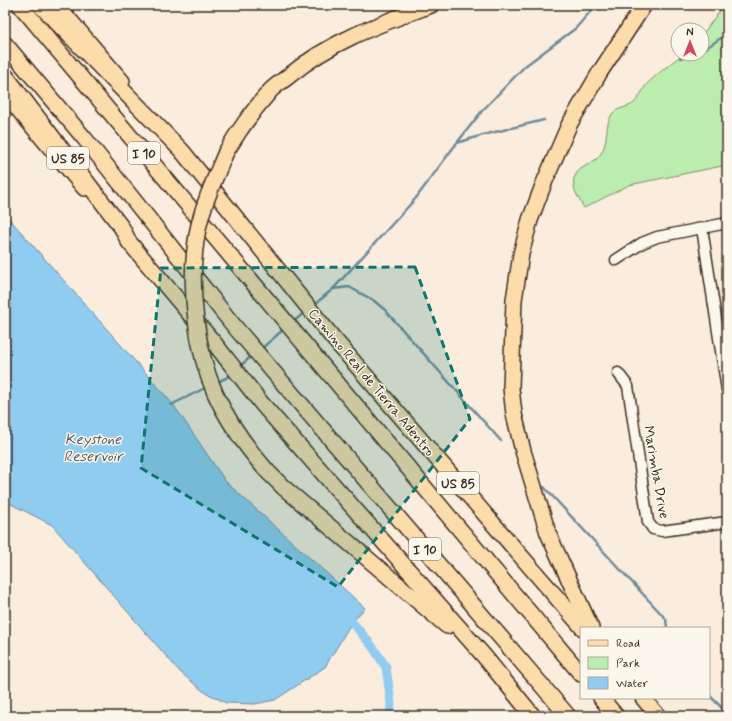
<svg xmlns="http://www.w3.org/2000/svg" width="732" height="721" viewBox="0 0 732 721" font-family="Mynerve,sans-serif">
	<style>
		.green { fill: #bbedae; stroke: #7b8c66 }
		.water { fill: #90cbf0; stroke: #6e8b9c }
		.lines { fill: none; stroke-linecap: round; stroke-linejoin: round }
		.stream { stroke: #6e8b9c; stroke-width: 2.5 }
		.canal { stroke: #90cbf0; stroke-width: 9 }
		.minor-casing { stroke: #3b2a1e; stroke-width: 13 }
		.major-casing { stroke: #3b2a1e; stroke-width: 16 }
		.highway-casing { stroke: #3b2a1e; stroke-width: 18 }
		.minor { stroke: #fbf7ec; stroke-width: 10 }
		.major { stroke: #fddcac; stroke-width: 13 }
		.highway { stroke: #fddcac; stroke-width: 15 }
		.highway-bridge-casing { stroke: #3b2a1e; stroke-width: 18; stroke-linecap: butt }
		.highway-bridge { stroke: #fddcac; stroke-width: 15 }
		.marked { fill: #0f766e; fill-opacity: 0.2; stroke: #0f766e; stroke-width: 3; stroke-dasharray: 8 5; stroke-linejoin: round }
		.labels { text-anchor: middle; stroke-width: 3; stroke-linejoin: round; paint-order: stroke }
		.shield { fill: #fbf7ec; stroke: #75685c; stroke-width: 1 }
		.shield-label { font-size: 13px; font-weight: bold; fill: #3b2a1e }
		.street-label { font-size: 14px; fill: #3b2a1e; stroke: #fbf7ec }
		.water-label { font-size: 15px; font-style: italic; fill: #545a5d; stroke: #fbf7ec }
	</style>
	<rect width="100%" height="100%" fill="#faedde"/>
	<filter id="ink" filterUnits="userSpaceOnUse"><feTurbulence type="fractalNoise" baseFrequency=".025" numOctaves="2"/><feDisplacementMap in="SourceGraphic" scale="8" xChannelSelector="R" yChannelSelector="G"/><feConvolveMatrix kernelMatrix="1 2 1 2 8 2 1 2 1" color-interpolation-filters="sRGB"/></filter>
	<g filter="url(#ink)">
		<!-- green -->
		<path class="green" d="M724 5H727V165L629 185 584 208C579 199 570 186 575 176 579 166 594 164 600 155 609 144 604 125 612 114 618 107 628 108 634 103 639 98 642 91 646 85 649 81 680 55 684 54 689 53 697 54 702 54V35Z"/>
		<!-- water -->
		<path class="water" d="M5 214 173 404 226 482 365 608 352 622 325 667 275 700 255 704 226 703 203 691 180 672 52 525 5 501Z"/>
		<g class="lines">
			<!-- stream -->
			<g class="stream">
				<path d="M702 50 706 48 727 34"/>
				<path d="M680 58 691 54"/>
				<path d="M457 143 483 135 544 120"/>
				<path d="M333 289 349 287 373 300 385 310 501 441"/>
				<path d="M314 305 333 289 416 198 456 144 482 111 525 66 576 28 596 5"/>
				<path d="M292 323 305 312"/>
				<path d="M260 350 285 328"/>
				<path d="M240 366 253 355"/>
				<path d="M217 382 226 378 232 373"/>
				<path d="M171 405 207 387"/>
				<path d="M544 487 666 619 667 628"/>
				<path d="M709 695 727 713"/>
			</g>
			<!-- canal -->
			<path class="canal" d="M343 615 352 622 372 646 386 667 391 703 390 716"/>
			<!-- minor casing -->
			<g class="minor-casing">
				<g id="minor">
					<path d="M702 228 727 390"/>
					<path d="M616 260 642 243 657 237 727 223"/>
					<path d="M618 373 628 386 648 522 653 529 662 531 727 522"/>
				</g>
			</g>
			<!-- major casing -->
			<g class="major-casing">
				<g id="major">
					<path d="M58 5 123 81"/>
					<path d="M5 95 84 189"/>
				</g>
			</g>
			<!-- highway casing -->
			<g class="highway-casing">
				<g id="highway">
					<path d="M20 5 581 674"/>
					<path d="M40 5 182 151 333 338 583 628"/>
					<path d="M5 44 85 139 234 326 568 716"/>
					<path d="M5 75 122 228 129 242 215 344 262 404 484 656 533 716"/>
					<path d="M226 152C239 130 254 109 271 90 276 85 284 80 290 75 333 40 380 24 431 5"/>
					<path d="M267 471 283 487 447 626"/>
					<path d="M591 628 548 533 523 451 514 414 511 388 514 300 521 254 530 220 544 183 569 125 600 72 644 5"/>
					<path d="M601 698 616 716"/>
					<path d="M643 698 658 716"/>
				</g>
			</g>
			<!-- minor -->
			<use href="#minor" class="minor"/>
			<!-- major -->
			<use href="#major" class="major"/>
			<!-- highway -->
			<use href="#highway" class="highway"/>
			<!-- highway-bridge casing -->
			<g class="highway-bridge-casing">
				<path id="highway-bridge" d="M226 152C214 181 200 210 196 241 189 288 196 350 215 393 228 422 247 448 267 471"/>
			</g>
			<!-- highway-bridge -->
			<use href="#highway-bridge" class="highway-bridge"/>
		</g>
	</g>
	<!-- marked area -->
	<path class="marked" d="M415 267 470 419 338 587 141 468 161 268Z"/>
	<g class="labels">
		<!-- shield labels -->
		<g class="shield">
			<rect x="128" y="142" width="32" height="22" rx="3"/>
			<rect x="47" y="147" width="42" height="22" rx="3"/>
			<rect x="437" y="472" width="42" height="22" rx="3"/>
			<rect x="409" y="538" width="32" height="22" rx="3"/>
		</g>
		<g class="shield-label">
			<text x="144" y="158">I 10</text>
			<text x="68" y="163">US 85</text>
			<text x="458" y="488">US 85</text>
			<text x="425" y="554">I 10</text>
		</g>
		<!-- street labels -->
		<g class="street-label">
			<text transform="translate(372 382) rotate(50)" y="5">Camino Real de Tierra Adentro</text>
			<text transform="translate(657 472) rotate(80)" y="5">Marimba Drive</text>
		</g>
		<!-- water labels -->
		<g class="water-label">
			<text x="93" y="444">Keystone<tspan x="93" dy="17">Reservoir</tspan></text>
		</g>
	</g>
	<!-- margin -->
	<rect width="732" height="721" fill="none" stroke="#fbf7ec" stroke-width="20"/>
	<rect x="10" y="10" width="712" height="701" fill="none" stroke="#3b2a1e" stroke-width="1.5" filter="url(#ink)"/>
	<!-- legend -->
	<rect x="580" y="627" width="130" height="72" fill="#fbf7ec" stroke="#aea59a"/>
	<rect x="588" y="640" width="20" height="6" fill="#fddcac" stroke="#aea59a"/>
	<text x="616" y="647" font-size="12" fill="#3b2a1e">Road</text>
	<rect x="588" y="657" width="20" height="12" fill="#bbedae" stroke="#aea59a"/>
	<text x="616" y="667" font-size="12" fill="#3b2a1e">Park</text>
	<rect x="588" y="677" width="20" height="12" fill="#90cbf0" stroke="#aea59a"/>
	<text x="616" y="687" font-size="12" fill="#3b2a1e">Water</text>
	<!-- north arrow -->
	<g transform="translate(690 42)"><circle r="19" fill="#fbf7ec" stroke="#aea59a"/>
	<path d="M0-3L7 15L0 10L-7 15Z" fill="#d1495b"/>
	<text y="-6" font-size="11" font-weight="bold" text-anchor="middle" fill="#3b2a1e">N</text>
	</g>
</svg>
